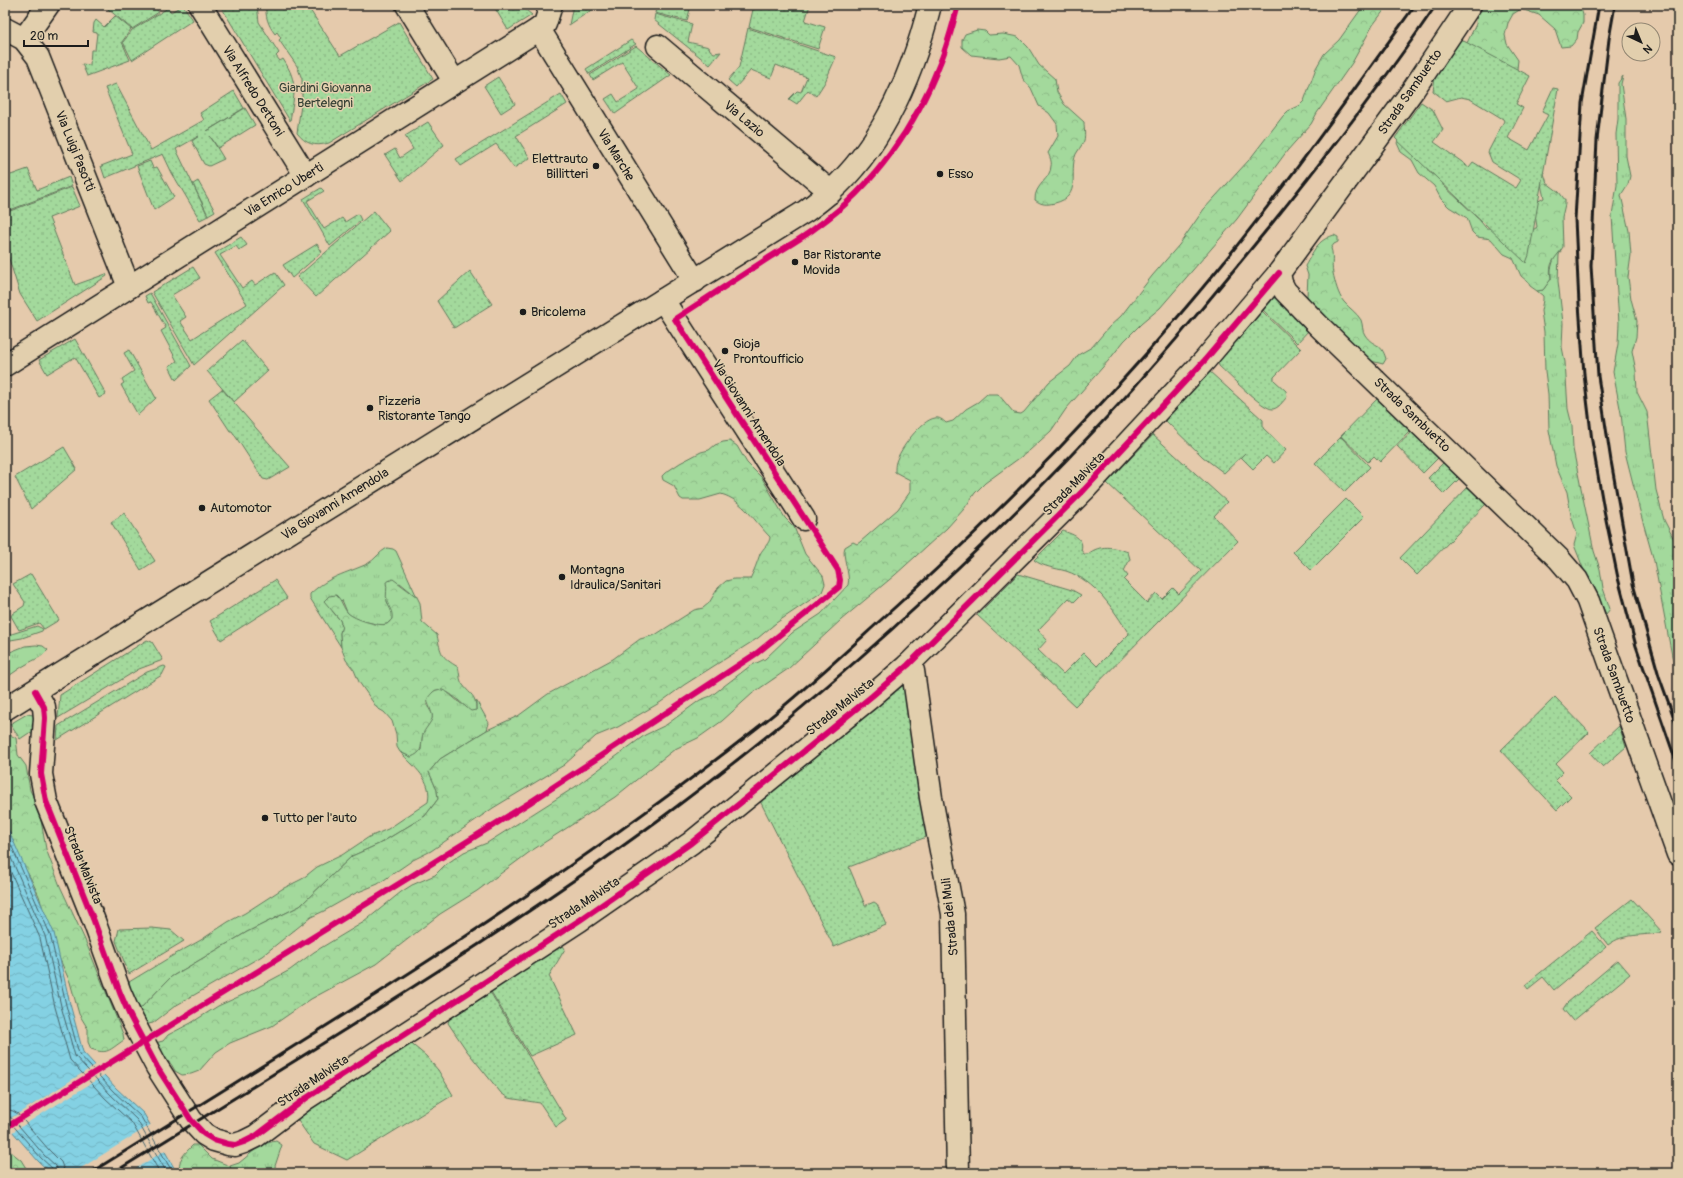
<svg xmlns="http://www.w3.org/2000/svg" width="1683" height="1178" font-family="Pangolin,sans-serif">
  <defs>
    <pattern id="grass-tufts" width="24" height="20" patternUnits="userSpaceOnUse"><rect width="24" height="20" fill="#a3d99c"/><path d="M3 7l-1-3M5 7V3M7 7l1-3M15 17l-1-3M17 17v-4M19 17l1-3" fill="none" stroke="#8cba86"/></pattern>
    <pattern id="forest-crowns" width="20" height="18" patternUnits="userSpaceOnUse"><rect width="20" height="18" fill="#a3d99c"/><path d="M2 6a3 3 0 1 1 6 0M12 15a3 3 0 1 1 6 0" fill="none" stroke="#8cba86"/></pattern>
    <pattern id="garden-dots" width="8" height="8" patternUnits="userSpaceOnUse"><rect width="8" height="8" fill="#a3d99c"/><path d="M2 2h.1M6 6h.1" fill="none" stroke="#8cba86" stroke-width="1.8" stroke-linecap="round"/></pattern>
    <pattern id="water-waves" width="16" height="10" patternUnits="userSpaceOnUse"><rect width="16" height="10" fill="#84d1e3"/><path d="M0 5q4-4 8 0t8 0" fill="none" stroke="#71b3c2"/></pattern>
  </defs>
  <rect width="100%" height="100%" fill="#e5caac"/>
  <filter id="ink" filterUnits="userSpaceOnUse"><feTurbulence type="fractalNoise" baseFrequency=".025" numOctaves="2"/><feDisplacementMap in="SourceGraphic" scale="8" xChannelSelector="R" yChannelSelector="G"/><feConvolveMatrix kernelMatrix="1 2 1 2 8 2 1 2 1" color-interpolation-filters="sRGB"/></filter>
  <g filter="url(#ink)">
    <g fill="url(#grass-tufts)" stroke="#607a5c">
      <polygon points="1623,76 1621,84 1626,119 1626,156 1630,176 1628,184 1621,195 1629,231 1631,255 1628,277 1631,299 1637,321 1636,337 1632,351 1636,371 1637,392 1647,412 1656,490 1664,520 1678,547 1678,676 1672,656 1654,561 1641,515 1625,452 1621,413 1613,372 1618,344 1619,323 1612,216 1617,185 1616,134 1618,119 1618,83"/>
      <polygon points="1561,251 1559,255 1558,281 1563,323 1562,347 1565,362 1568,409 1572,425 1573,449 1594,551 1600,569 1603,588 1610,609 1606,614 1601,603 1588,581 1578,555 1574,545 1577,534 1571,515 1567,492 1556,466 1549,430 1548,394 1545,371 1544,332 1541,311 1543,300 1543,296 1537,291 1543,290 1551,279 1551,269 1554,258"/>
      <path d="M387,548L393,549L396,551L417,597L400,583L388,588L387,601L393,613L392,619L387,624L380,625L359,620L352,617L347,612L342,600L332,611L340,620L342,626L340,633L341,647L310,598V594C329,576 345,574 367,564C375,560 379,552 387,548Z"/>
      <path d="M36,645L43,646L48,650C41,658 35,659 27,664C19,668 13,674 5,678V654L25,646Z"/>
      <path d="M441,689L446,691L460,703L476,710V700L489,723L487,730L440,759L429,772L437,790L438,799L425,816L379,844L352,856L300,906L247,932L171,977L138,1011L130,994L129,982L172,956L201,940L228,922L245,913L282,889L302,879L317,867L342,855L369,837L388,829L428,802C433,780 414,767 400,752L411,757L421,750C422,743 421,735 425,728C427,725 431,722 432,718C434,709 416,693 441,689Z"/>
      <polygon points="27,714 33,715 37,718 39,737 29,733 20,739 10,724"/>
      <polygon points="276,1141 282,1145 275,1166 276,1173 231,1173 231,1169 230,1166 239,1163 262,1144"/>
    </g>
    <g fill="url(#forest-crowns)" stroke="#607a5c">
      <path d="M1364,5H1388L1373,25L1352,63L1317,113L1311,124L1287,151L1237,219L1160,308L1141,324L1124,341L1109,360L1066,409L1051,431L1029,451L985,483L975,493L964,509L947,528L895,575L841,620L788,669L753,693L722,721L698,738L675,749L661,760L615,797L531,851L477,891L440,914L376,964L311,999L272,1026L230,1043L216,1052L199,1071L191,1074L182,1075L175,1071C171,1063 168,1059 159,1055L155,1043L163,1041L168,1035L191,1023L218,1006L247,993L290,970L314,952L364,922L401,892L412,885L435,875L445,865L464,852L487,843L575,787L645,735L666,725L700,700L711,696L750,666L765,659L792,633L821,614L848,585C851,575 841,555 845,547L853,542L857,544L860,542L898,509L910,492V480L895,472C895,468 895,465 896,462C900,449 921,420 935,418C939,417 943,420 946,423L953,421L966,409L978,402L987,394H998L1014,413L1021,414L1024,412L1049,382L1070,366L1078,355L1092,347L1109,327L1121,316L1152,276L1179,245L1204,209L1249,160L1283,116L1288,111L1299,106L1304,101L1316,68L1324,54L1339,40Z"/>
      <polygon points="1482,5 1580,5 1583,15 1583,23 1578,32 1577,39 1571,46 1561,47 1555,29 1539,15 1521,9 1513,14 1508,23 1505,35 1507,44 1518,60 1517,69 1510,76 1467,43 1476,24 1477,14"/>
      <path d="M977,30L985,31L989,35L1003,34L1018,37L1028,47L1039,65L1055,79L1057,92L1064,104L1084,122C1084,128 1086,138 1083,143C1081,147 1078,150 1076,154C1068,173 1083,196 1055,203C1046,205 1042,205 1035,200C1034,185 1051,179 1051,166C1052,162 1050,157 1048,153L1058,136L1057,124L1049,113L1039,106L1031,88L1023,79L1019,65L1011,56L999,58L971,55L962,47V40L965,34Z"/>
      <path d="M1401,133L1424,163L1429,172L1442,180L1443,185L1476,216L1486,228L1533,230L1537,227L1534,208L1535,203L1544,198L1541,184L1543,170L1547,183L1559,192L1565,200V204L1562,217L1563,247C1555,260 1548,261 1551,279L1543,290L1537,291L1530,286L1528,282L1521,276L1513,258L1504,254L1491,239L1477,237L1472,232L1467,218L1449,207L1441,199L1434,186L1419,173L1412,160L1401,152L1397,143Z"/>
      <path d="M1334,235L1338,237V242L1334,244L1331,248C1334,257 1331,264 1333,273C1335,282 1338,295 1344,302C1349,308 1357,313 1361,320C1363,325 1362,331 1365,335C1374,348 1381,341 1386,359L1383,364L1367,360L1308,305L1307,295L1308,275L1305,266C1314,251 1316,241 1334,235Z"/>
      <path d="M730,441L737,446L747,463L762,478L785,518L794,527L805,554L823,576L825,584L822,592L776,623L758,638L684,685L661,702L618,727L596,736L564,765L493,808L431,851L413,860L378,884L356,893L324,911L311,917L262,956L175,1006L153,1023L144,1025L138,1011L171,977L247,932L300,906L352,856L379,844L425,816L438,799L437,790L429,772L440,759L487,730L518,716L548,694L613,659L640,639L655,635L694,610L703,608L709,603L718,588L726,581L734,579H750C754,571 757,563 760,554C763,548 770,543 770,537C755,522 743,500 721,494L700,500H683L680,498L674,486L663,480L662,476L665,473L680,463L701,452L709,450L715,445L723,442Z"/>
      <path d="M393,579L417,597L420,603L422,622L437,635C441,654 441,657 458,667C460,673 459,680 463,685C471,696 476,694 476,710L471,711C462,705 443,682 433,692C430,695 427,698 427,702C427,709 434,712 432,719C429,726 423,730 422,738C421,748 422,753 411,757L400,752L397,747L396,734L392,721L384,712L377,708L359,682L354,670L346,660L341,647L340,633L342,626L340,620L324,601L329,596L336,595C342,600 343,608 348,613C354,619 379,627 387,624C389,623 390,621 392,619C393,610 389,609 387,601C385,595 388,588 386,582Z"/>
      <polygon points="37,626 43,629 42,631 22,638 5,641 5,636"/>
      <path d="M10,735L16,738L18,755L26,766L30,790L39,809L46,849L60,886L85,940L123,1034L124,1040C109,1050 108,1055 91,1049L88,1042V1029L79,1014L70,982L53,944L39,896L30,877L5,835V736Z"/>
      <path d="M193,1145H198L212,1159L230,1166L231,1169V1173H180C177,1160 184,1154 193,1145Z"/>
      <polygon points="11,1152 21,1160 29,1173 5,1173 5,1153"/>
    </g>
    <g fill="url(#garden-dots)" stroke="#607a5c">
      <polygon points="112,5 151,5 159,12 132,29 108,9"/>
      <polygon points="183,5 193,20 132,60 123,42 132,30 168,8 171,12"/>
      <path d="M220,5H257L259,22L279,53L276,56L280,61L283,59C299,83 294,95 290,121Z"/>
      <path d="M266,5H316L310,10L340,56L399,22L433,79L329,143C314,147 306,144 297,133L302,98V79L297,66L279,40L281,38L277,32L275,34C268,25 265,16 266,5Z"/>
      <polygon points="493,5 520,5 532,15 508,30"/>
      <polygon points="573,5 599,5 569,25"/>
      <polygon points="657,5 691,5 687,21 655,13"/>
      <polygon points="754,5 810,5 805,21 825,27 818,49 749,27"/>
      <polygon points="655,14 692,24 688,42 709,47 710,50 714,53 721,52 710,65 654,20"/>
      <polygon points="115,16 131,29 122,42 130,60 87,76 82,64 90,65 91,50 95,50 97,33 93,32 94,23 96,20 104,27"/>
      <polygon points="748,28 836,57 825,82 816,96 808,90 797,104 789,99 797,91 801,92 807,77 776,65 771,78 751,70 736,87 728,80 739,67"/>
      <polygon points="1460,39 1530,76 1516,104 1523,108 1508,138 1529,150 1548,115 1542,112 1553,88 1558,89 1529,255 1526,263 1395,138 1421,102 1433,110 1443,130 1434,142 1469,167 1473,162 1516,188 1521,180 1492,162 1488,152 1504,121 1503,119 1470,99 1461,97 1446,101 1433,91 1435,78"/>
      <polygon points="631,40 636,44 589,74 586,69"/>
      <polygon points="636,46 671,75 615,114 605,99 613,94 618,102 639,89 622,62 593,80 590,75"/>
      <polygon points="498,77 515,104 501,113 484,86"/>
      <polygon points="116,84 151,150 204,120 200,113 234,91 244,108 207,131 245,108 255,125 218,148 210,136 224,159 209,166 204,164 192,141 199,136 176,149 208,216 200,220 172,173 163,154 105,178 101,166 132,154 105,88"/>
      <polygon points="561,94 567,104 516,136 530,158 514,168 496,144 461,166 456,159"/>
      <polygon points="428,122 444,145 402,181 385,155 395,149 400,158 413,149 405,136"/>
      <polygon points="150,161 153,168 157,167 174,197 154,210 137,166"/>
      <polygon points="28,169 37,190 69,177 72,186 5,212 5,177"/>
      <polygon points="198,181 215,211 208,215 193,184"/>
      <polygon points="72,187 80,206 49,218 75,285 106,274 107,276 37,321 20,294 9,259 5,260 5,213"/>
      <polygon points="321,188 324,191 307,201 324,229 342,218 345,222 358,214 361,220 330,246 303,199"/>
      <polygon points="374,211 390,231 316,297 297,277"/>
      <polygon points="241,237 247,245 239,250 236,246 220,255 242,288 252,281 255,285 275,272 284,285 194,365 152,292 193,267 200,278 172,295 186,317 180,321 192,339 247,304 215,253"/>
      <polygon points="317,244 322,252 292,278 283,265"/>
      <polygon points="470,271 492,304 454,328 437,301"/>
      <polygon points="150,293 191,366 176,380 169,366 177,361 161,331 166,328 151,302 148,303 145,296"/>
      <polygon points="1270,297 1276,298 1309,330 1297,343 1261,308"/>
      <path d="M1260,309L1301,349L1274,377V380L1286,391L1287,397C1283,401 1279,408 1273,409C1263,410 1228,374 1219,366L1218,361Z"/>
      <polygon points="75,339 106,394 99,398 75,357 47,374 39,360"/>
      <polygon points="242,340 268,371 234,402 207,371"/>
      <polygon points="129,350 156,398 138,415 121,385 124,383 122,379 134,371 124,353"/>
      <polygon points="1209,371 1263,420 1263,428 1286,450 1274,463 1266,456 1253,469 1241,457 1245,453 1224,473 1203,457 1165,420"/>
      <polygon points="222,389 290,467 268,480 263,479 232,431 230,431 209,399"/>
      <polygon points="1378,398 1412,429 1380,462 1374,456 1368,462 1341,436"/>
      <polygon points="1413,431 1439,457 1423,473 1397,446"/>
      <path d="M1153,435L1227,502L1214,516L1238,541L1075,706L977,615L1018,574L1072,590L1081,595L1074,602L1069,598L1038,630L1047,640L1038,650L1063,674L1084,653L1097,666L1129,634C1113,609 1096,581 1066,571C1055,568 1043,567 1034,560L1063,531C1072,534 1085,538 1081,550L1084,554H1088C1100,544 1114,547 1128,552L1130,559L1124,571L1128,576L1124,580L1147,603L1156,593L1162,599L1173,588L1179,594L1201,571L1107,483Z"/>
      <polygon points="1341,437 1370,467 1345,492 1315,463"/>
      <polygon points="64,447 77,469 31,509 15,477"/>
      <polygon points="1444,462 1460,478 1444,494 1428,478"/>
      <polygon points="1469,486 1487,503 1417,575 1400,558"/>
      <polygon points="1346,499 1364,517 1311,570 1293,552"/>
      <polygon points="124,513 155,561 141,570 111,522"/>
      <polygon points="31,574 59,620 44,629 39,623 19,630 11,616 13,613 24,606 25,602 13,584"/>
      <polygon points="275,580 287,598 221,640 210,621"/>
      <polygon points="147,640 152,642 163,660 139,669 58,718 60,695"/>
      <polygon points="164,666 166,667 162,675 57,740 58,726 147,672"/>
      <polygon points="895,685 904,686 907,689 929,836 849,867 865,905 867,905 874,902 877,904 886,925 834,947 759,799"/>
      <polygon points="1555,697 1589,732 1556,764 1563,772 1555,780 1571,796 1557,810 1501,750"/>
      <polygon points="1619,726 1626,747 1603,767 1590,753"/>
      <path d="M1632,899L1662,932C1642,937 1625,932 1608,945L1595,928Z"/>
      <polygon points="152,928 171,930 184,941 129,974 116,941 119,929"/>
      <polygon points="1592,931 1606,947 1554,990 1543,977 1528,989 1525,985"/>
      <polygon points="561,942 565,949 549,976 577,1035 530,1056 490,990"/>
      <polygon points="1618,960 1630,974 1573,1021 1563,1009 1567,1003"/>
      <polygon points="489,990 566,1119 566,1120 556,1127 540,1103 508,1098 501,1093 467,1051 448,1023 451,1013"/>
      <polygon points="408,1041 426,1056 438,1070 453,1095 347,1160 314,1144 294,1115"/>
    </g>
    <polygon fill="url(#water-waves)" stroke="#5a8993" points="5,822 54,933 70,1004 83,1052 116,1088 144,1114 177,1173 51,1173 38,1161 5,1123"/>
    <g fill="#e5caac">
      <polygon points="97,1064 106,1074 11,1133 5,1126 5,1122"/>
      <polygon points="152,1124 167,1149 129,1173 73,1173"/>
    </g>
    <g fill="none" stroke-linecap="round" stroke-linejoin="round">
      <g stroke="#46646c" stroke-width="1">
        <polyline points="5,831 50,934 66,1005 79,1054 113,1091 141,1117 173,1173"/>
        <polyline points="5,844 45,936 61,1006 75,1056 110,1094 137,1120 167,1173"/>
        <polyline points="5,859 40,938 55,1007 70,1060 105,1098 132,1123 160,1173"/>
        <polyline points="5,1109 13,1111 18,1114 49,1150 61,1162 65,1173"/>
        <polyline points="5,1115 13,1119 44,1155 56,1166 59,1173"/>
        <polyline points="5,1121 10,1122 41,1158 53,1169 54,1173"/>
      </g>
      <defs>
        <g id="street">
          <polyline points="200,5 306,176"/>
          <polyline points="407,5 454,81"/>
          <polyline points="1470,5 1413,90 1279,273 1281,283 1285,291 1318,325 1559,559 1577,580 1588,601 1600,635 1678,854"/>
          <polyline points="5,29 24,39 38,57 129,287"/>
          <polyline points="539,29 695,281"/>
          <polyline points="24,39 48,5"/>
          <polyline points="658,46 831,192"/>
          <polyline points="663,300 804,519"/>
          <polyline points="5,365 539,29 545,24 551,5"/>
          <polyline points="908,665 913,671 931,798 953,914 958,1173"/>
          <polyline points="35,691 44,707 45,718 41,774 46,801 94,921 120,993 130,1016 157,1067 191,1120 204,1134 214,1140 228,1144 235,1145 244,1142 256,1136 305,1099 580,920 691,843 872,696 908,665 1084,490 1205,360 1279,273"/>
        </g>
        <path id="secondary" d="M5,709L806,211C814,205 822,199 830,192C883,145 913,72 930,5"/>
      </defs>
      <use href="#street" stroke="#1c1c1c" stroke-width="25"/>
      <use href="#secondary" stroke="#1c1c1c" stroke-width="25"/>
      <use href="#street" stroke="#e2cfad" stroke-width="22"/>
      <use href="#secondary" stroke="#e2cfad" stroke-width="22"/>
      <g stroke="#1c1c1c" stroke-width="3">
        <polyline points="1599,5 1582,103 1575,219 1579,304 1584,374 1592,441 1604,510 1618,578 1636,646 1678,767"/>
        <polyline points="1615,5 1609,39 1597,140 1591,266 1598,376 1611,461 1633,584 1659,676 1678,729"/>
        <path d="M90,1173C317,1032 543,896 753,731C798,696 840,657 882,619C991,521 1094,417 1188,305C1269,210 1342,107 1415,5"/>
        <path d="M113,1173C303,1055 497,941 676,807C835,688 984,551 1119,404C1171,347 1220,287 1269,227C1327,155 1384,82 1436,5"/>
      </g>
      <defs>
        <g id="cycleway">
          <polyline points="35,691 44,707 45,718 41,774 46,801 94,921 120,993 130,1016 157,1067 191,1120 204,1134 214,1140 228,1144 235,1145 244,1142 256,1136 305,1099 580,920 691,843 872,696 908,665 1084,490 1205,360 1279,273"/>
          <path d="M5,1128L529,803L757,653L839,587L840,580L838,570L675,319C707,298 738,278 770,257C786,247 803,238 818,226C873,187 916,126 940,63C948,44 953,24 958,5"/>
        </g>
      </defs>
      <use href="#cycleway" stroke="#e2cfad" stroke-width="8"/>
      <use href="#cycleway" stroke="#d6006c" stroke-width="6"/>
    </g>
  </g>
  <g fill="#1c1c1c" stroke="#e2cfad" stroke-width="1.5">
    <circle cx="596" cy="166" r="4"/>
    <circle cx="940" cy="174" r="4"/>
    <circle cx="795" cy="262" r="4"/>
    <circle cx="523" cy="312" r="4"/>
    <circle cx="725" cy="351" r="4"/>
    <circle cx="370" cy="408" r="4"/>
    <circle cx="202" cy="508" r="4"/>
    <circle cx="562" cy="577" r="4"/>
    <circle cx="265" cy="818" r="4"/>
  </g>
  <g text-anchor="middle" dominant-baseline="central" stroke-width="3" stroke-linejoin="round" paint-order="stroke">
    <g font-size="13" fill="#374236" stroke="#e2cfad">
      <text x="325" y="88">Giardini Giovanna<tspan x="325" dy="15">Bertelegni</tspan></text>
    </g>
    <g font-size="13" fill="#1c1c1c" stroke="#e2cfad">
      <text transform="translate(253 91) rotate(58)">Via Alfredo Dettoni</text>
      <text transform="translate(1410 92) rotate(-55)">Strada Sambuetto</text>
      <text transform="translate(744 119) rotate(40)">Via Lazio</text>
      <text transform="translate(75 151) rotate(68)">Via Luigi Pasotti</text>
      <text transform="translate(616 155) rotate(58)">Via Marche</text>
      <text transform="translate(284 190) rotate(-32)">Via Enrico Uberti</text>
      <text transform="translate(749 413) rotate(57)">Via Giovanni Amendola</text>
      <text transform="translate(1412 415) rotate(44)">Strada Sambuetto</text>
      <text transform="translate(1074 484) rotate(-46)">Strada Malvista</text>
      <text transform="translate(335 504) rotate(-32)">Via Giovanni Amendola</text>
      <text transform="translate(1614 675) rotate(70)">Strada Sambuetto</text>
      <text transform="translate(840 707) rotate(-39)">Strada Malvista</text>
      <text transform="translate(83 865) rotate(68)">Strada Malvista</text>
      <text transform="translate(584 903) rotate(-34)">Strada Malvista</text>
      <text transform="translate(950 917) rotate(-96)">Strada dei Muli</text>
      <text transform="translate(313 1081) rotate(-34)">Strada Malvista</text>
    </g>
    <g font-size="13" fill="#1c1c1c" stroke="#e2cfad" text-anchor="start">
      <text x="588" y="159" text-anchor="end">Elettrauto<tspan x="588" dy="15">Billitteri</tspan></text>
      <text x="948" y="174">Esso</text>
      <text x="803" y="255">Bar Ristorante<tspan x="803" dy="15">Movida</tspan></text>
      <text x="531" y="312">Bricolema</text>
      <text x="733" y="344">Gioja<tspan x="733" dy="15">Prontoufficio</tspan></text>
      <text x="378" y="401">Pizzeria<tspan x="378" dy="15">Ristorante Tango</tspan></text>
      <text x="210" y="508">Automotor</text>
      <text x="570" y="570">Montagna<tspan x="570" dy="15">Idraulica/Sanitari</tspan></text>
      <text x="273" y="818">Tutto per l'auto</text>
    </g>
  </g>
  <rect width="1683" height="1178" fill="none" stroke="#e2cfad" stroke-width="20"/>
  <rect x="10" y="10" width="1663" height="1158" fill="none" stroke="#1c1c1c" stroke-width="1.5" filter="url(#ink)"/>
  <g transform="translate(1641 42) rotate(136)"><circle r="19" fill="#e2cfad" stroke="#938773"/>
  <path d="M0-3L7 15L0 10L-7 15Z" fill="#1c1c1c"/>
  <text y="-6" font-size="11" font-weight="bold" text-anchor="middle" fill="#1c1c1c">N</text>
  </g>
  <path d="M24 40v6h64v-6" fill="none" stroke="#1c1c1c" stroke-width="2"/>
  <text x="30" y="40" font-size="12" fill="#1c1c1c" stroke="#e2cfad" stroke-width="3" paint-order="stroke">20 m</text>
</svg>
